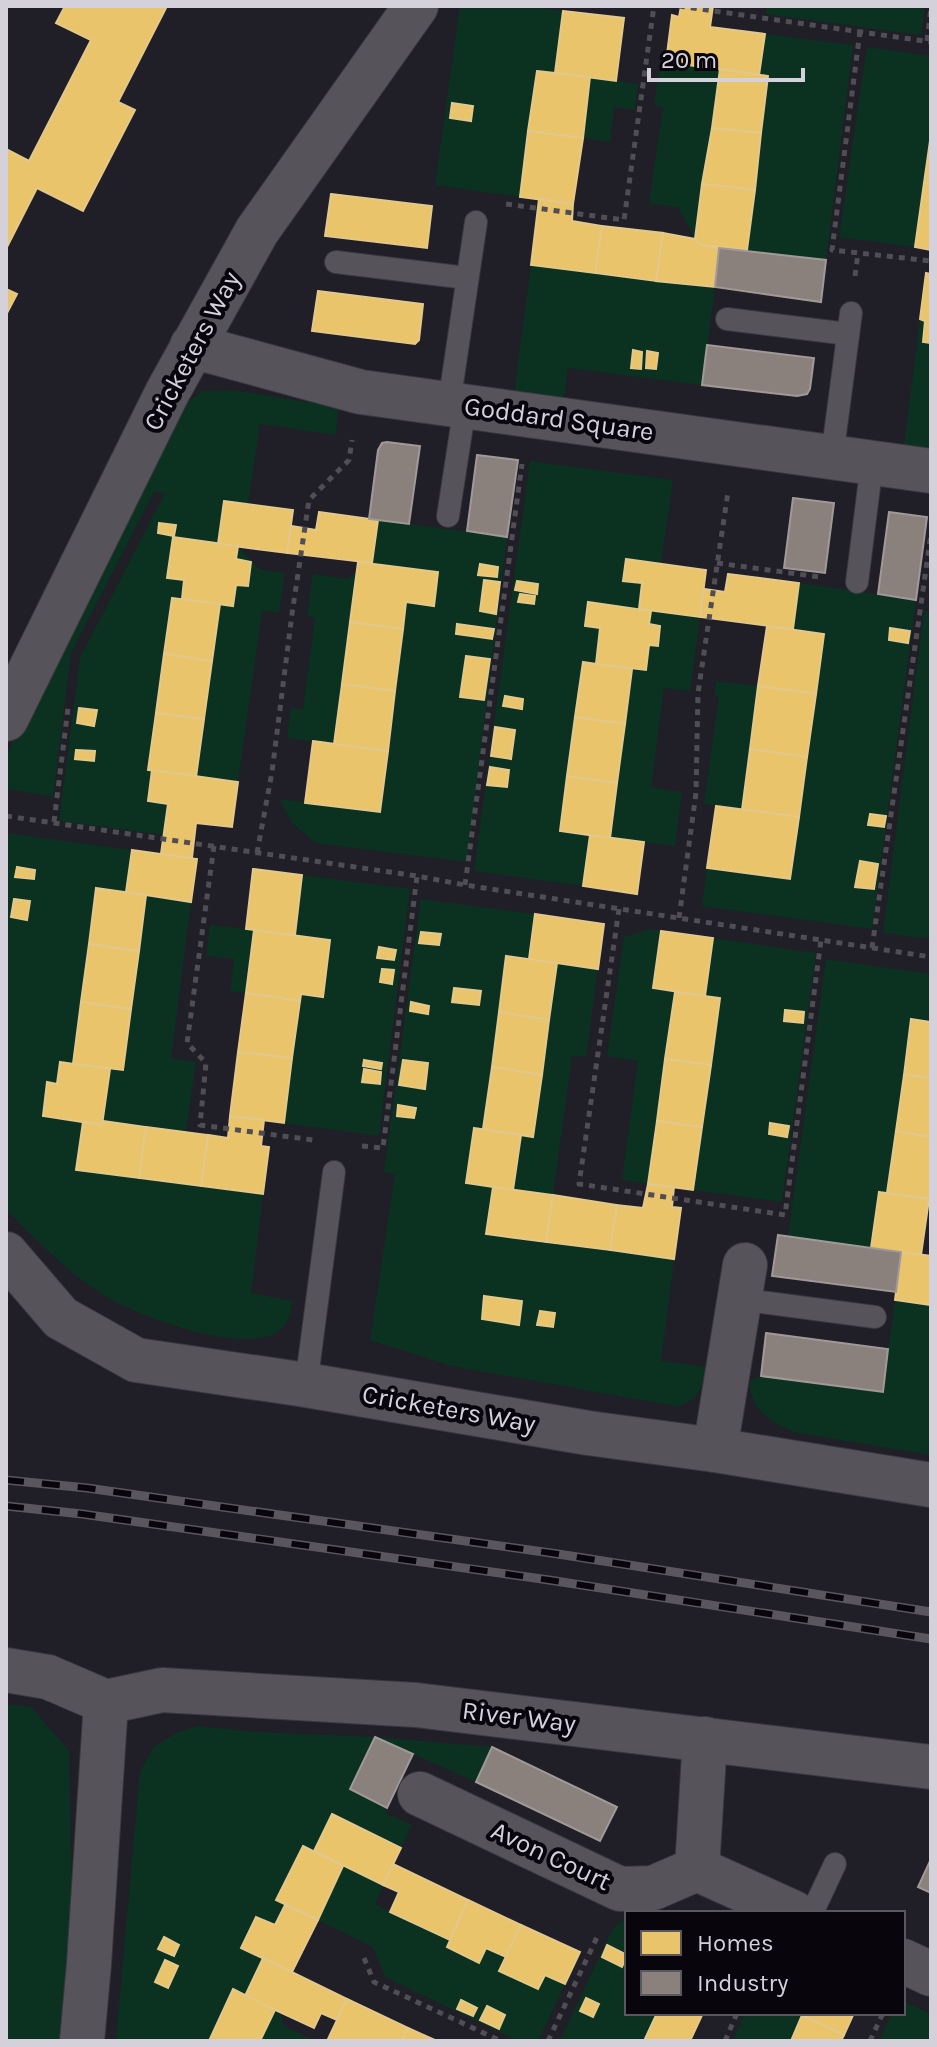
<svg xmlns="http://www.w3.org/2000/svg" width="937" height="2047" font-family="Karla,sans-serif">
  <rect width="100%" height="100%" fill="#201e26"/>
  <g fill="#0b3220">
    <polygon points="460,6 530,6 563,11 555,73 537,71 520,197 435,185"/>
    <polygon points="767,6 823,7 824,6 925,6 921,35 766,14"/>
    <polygon points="765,34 853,45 826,260 747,250 768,76 759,75"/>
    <polygon points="867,47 931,56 931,134 915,247 839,237"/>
    <polygon points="660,61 720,69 695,239 679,208 649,203 663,107 654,105"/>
    <polygon points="590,77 638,84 635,110 614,107 610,142 583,138"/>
    <polygon points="531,265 715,287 702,385 568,368 563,406 513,401"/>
    <polygon points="920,319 925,321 923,342 931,343 931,457 903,453"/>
    <polygon points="232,390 338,407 336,435 260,424 248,504 224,502 218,544 173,537 167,577 184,580 182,599 172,598 148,770 152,770 148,801 168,804 164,835 59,821 80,658 165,493 154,492 71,653 53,797 7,789 6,791 6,756 189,401 202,391"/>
    <polygon points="530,461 673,480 661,564 626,559 623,581 642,583 639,609 588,603 585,626 600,628 596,664 583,663 560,830 590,835 583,886 474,871"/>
    <polygon points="378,520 507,537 467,862 316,843 292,823 279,799 380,811 406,602 433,606 438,573 372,563"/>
    <polygon points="238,546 259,569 285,573 279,612 262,611 238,782 196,777 220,604 236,585 248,585 236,559"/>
    <polygon points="357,572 334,744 287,738 291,708 303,709 315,618 307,616 313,574 348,579"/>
    <polygon points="799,583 916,600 872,929 702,906 707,868 790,879 824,634 793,629"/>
    <polygon points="651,611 700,617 690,691 664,688 651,787 682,792 675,846 610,838 632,669 646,670 649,645 658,646 660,626 649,624"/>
    <polygon points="924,611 931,612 931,939 883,933"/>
    <polygon points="716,681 758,686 742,810 704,804 719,696 714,695"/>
    <path d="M6,833L132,850L126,892L96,889L73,1064L57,1084L47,1082L43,1116L83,1122L77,1170L263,1194L251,1293L293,1301C291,1311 289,1322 281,1329C249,1358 140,1317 107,1297C68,1273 38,1242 6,1209Z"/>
    <polygon points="302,875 410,889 379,1136 284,1123 301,994 330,940 295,935"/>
    <polygon points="146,895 191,902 171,1058 196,1062 186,1132 103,1121 110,1069 123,1070"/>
    <path d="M421,899L535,914L529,959L506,957L483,1129L473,1128L466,1182L493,1187L486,1234L674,1259L661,1361L708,1367C703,1386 697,1403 675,1406L452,1366L370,1340L395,1174L384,1172Z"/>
    <polygon points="210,925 254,930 246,993 230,991 234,959 206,956"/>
    <polygon points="649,929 661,931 653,987 675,992 648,1184 622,1180 638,1061 607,1056 624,937"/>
    <polygon points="713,938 816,953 782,1202 693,1190 720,998 705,996"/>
    <polygon points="826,959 931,974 931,1022 911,1019 887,1193 879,1192 871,1248 788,1237"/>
    <polygon points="557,963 598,969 586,1057 572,1056 553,1195 513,1190 521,1135 533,1136"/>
    <path d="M895,1300L931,1305V1455L799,1433C775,1426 748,1409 750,1381L761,1376L882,1392Z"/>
    <polygon points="6,1704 31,1707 69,1751 73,1968 60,2041 6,2041"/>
    <polygon points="198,1726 257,1732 375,1737 492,1747 476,1782 375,1737 350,1789 387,1808 385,1813 412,1825 401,1848 332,1815 314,1851 303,1846 276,1900 285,1905 275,1925 256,1917 241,1948 263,1958 245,1996 233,1990 209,2041 116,2041 140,1771 154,1747 174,1734"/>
    <polygon points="343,1866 383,1885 375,1904 450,1940 447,1947 479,1962 486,1948 506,1957 538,1989 545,1975 565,1984 538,2041 518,2041 385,1977 373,1947 318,1920"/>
    <polygon points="627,1918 627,2013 657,2013 644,2041 560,2041 611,1932 616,1925"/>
    <polygon points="903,2001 931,2014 931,2041 879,2041 892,2013 903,2013"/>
    <polygon points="275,2010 280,2012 284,2026 316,2041 260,2041"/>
    <polygon points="745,2013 797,2013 802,2015 791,2041 733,2041"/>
  </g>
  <g fill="#e9c46a" stroke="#e3c88c" stroke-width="2">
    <polygon points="65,6 167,6 118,102 135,110 83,211 37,188 6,249 6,149 29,161 91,40 56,23"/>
    <polygon points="681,6 713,6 710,27 765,34 759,75 666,62 672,15 679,17"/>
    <polygon points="563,11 624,18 616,81 555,73"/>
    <polygon points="720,69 768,76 761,133 712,128"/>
    <polygon points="537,71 590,77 583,138 528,131"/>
    <polygon points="452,103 473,106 471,121 450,118"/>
    <polygon points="712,128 761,133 755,190 702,184"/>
    <polygon points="528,131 583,138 573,204 520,197"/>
    <polygon points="931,134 931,184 924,183"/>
    <polygon points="924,183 931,184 931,250 915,247"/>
    <polygon points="702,184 755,190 747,250 701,245 695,239"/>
    <polygon points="331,194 432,206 427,248 325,236"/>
    <polygon points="539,199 573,204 572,221 602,226 595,273 531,265"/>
    <polygon points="602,226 663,233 656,281 595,273"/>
    <polygon points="663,233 695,239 701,245 719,248 715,287 656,281"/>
    <polygon points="926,273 931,274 931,343 923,342 925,321 920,319"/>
    <polygon points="6,289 17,294 6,315"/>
    <polygon points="318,291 423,304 419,340 415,344 312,331"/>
    <polygon points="633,350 642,352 641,369 631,368"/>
    <polygon points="647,351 658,353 656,369 646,368"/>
    <polygon points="224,501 293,510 287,553 218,544"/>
    <polygon points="319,512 378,520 372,563 287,553 291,526 316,530"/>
    <polygon points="159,523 176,525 174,536 158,533"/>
    <polygon points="173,537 238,546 236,559 251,562 248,586 236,585 233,606 182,599 184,580 167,578"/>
    <polygon points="626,559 706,570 700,617 639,609 642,583 623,581"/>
    <polygon points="358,562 438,572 434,606 406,602 403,629 350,622"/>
    <polygon points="480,564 498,567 497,577 478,575"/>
    <polygon points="728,574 799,583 793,629 700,617 704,589 725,592"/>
    <polygon points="484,580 500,582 496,614 480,611"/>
    <polygon points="517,581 538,584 537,594 515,590"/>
    <polygon points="520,594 535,596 534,604 518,602"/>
    <polygon points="172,598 220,604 212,661 164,654"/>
    <polygon points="588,602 651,611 649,624 660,626 658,646 649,645 646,670 596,664 600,628 585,626"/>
    <polygon points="350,622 403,629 395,691 342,684"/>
    <polygon points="457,624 494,629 492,639 456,634"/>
    <polygon points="767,626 824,634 816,694 758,686"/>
    <polygon points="890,628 910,631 908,643 889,640"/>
    <polygon points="164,654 212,661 204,719 156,713"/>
    <polygon points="466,656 490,659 484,700 460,697"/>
    <polygon points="583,662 632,669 625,724 575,717"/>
    <polygon points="342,684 395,691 388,751 334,744"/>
    <polygon points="758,686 816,694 807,757 750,749"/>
    <polygon points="505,696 523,699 522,709 503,706"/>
    <polygon points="79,708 97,710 94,726 77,723"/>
    <polygon points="156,713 204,719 196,777 148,770"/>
    <polygon points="575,717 625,724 617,783 567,776"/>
    <polygon points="495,727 515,730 511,759 491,756"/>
    <polygon points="313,741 388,751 380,812 305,803"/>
    <polygon points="750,749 807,757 799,817 742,810"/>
    <polygon points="76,750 95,751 94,761 75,759"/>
    <polygon points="490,767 509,770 507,787 487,785"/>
    <polygon points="152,770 238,782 232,827 196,823 192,858 161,854 168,804 148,801"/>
    <polygon points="567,776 617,783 610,838 560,831"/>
    <polygon points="716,806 799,817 790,879 707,868"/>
    <polygon points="870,814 886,816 884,827 868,825"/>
    <polygon points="590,835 644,842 637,894 583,886"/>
    <polygon points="132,850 197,859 191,902 126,892"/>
    <polygon points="860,861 878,864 874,889 855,887"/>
    <polygon points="17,867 35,870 34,879 15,877"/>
    <polygon points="253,869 302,875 295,935 246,929"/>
    <polygon points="96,888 146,895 139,951 89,944"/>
    <polygon points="14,899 30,901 27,920 11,917"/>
    <polygon points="535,914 604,924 598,969 529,959"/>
    <polygon points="254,930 330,940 323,997 301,994 300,1001 246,993"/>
    <polygon points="661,931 713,938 705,996 653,988"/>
    <polygon points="421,932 441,934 439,945 419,943"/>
    <polygon points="89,944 139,951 131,1009 81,1002"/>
    <polygon points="379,947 396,950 394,960 377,958"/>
    <polygon points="506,956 557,963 549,1020 499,1012"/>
    <polygon points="382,969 394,970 392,984 380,982"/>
    <polygon points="454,988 481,991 479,1005 452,1002"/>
    <polygon points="675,992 720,998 711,1065 665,1059"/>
    <polygon points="246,993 300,1001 292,1058 238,1052"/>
    <polygon points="81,1002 131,1009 123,1070 73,1064"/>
    <polygon points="411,1002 429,1006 428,1014 410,1011"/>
    <polygon points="785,1010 804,1012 803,1023 784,1021"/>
    <polygon points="499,1012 549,1020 542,1075 492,1067"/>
    <polygon points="911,1019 931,1022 931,1078 904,1075"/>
    <polygon points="238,1052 292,1058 284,1123 230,1116"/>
    <polygon points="665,1059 711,1065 702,1127 657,1121"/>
    <polygon points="364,1060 382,1063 381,1069 363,1066"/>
    <polygon points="403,1060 428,1063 425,1089 399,1085"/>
    <polygon points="60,1062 110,1069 102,1125 43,1116 47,1082 57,1084"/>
    <polygon points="492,1067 542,1075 533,1137 483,1129"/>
    <polygon points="364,1069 381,1072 380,1084 362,1082"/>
    <polygon points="904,1075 931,1078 931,1137 896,1131"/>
    <polygon points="398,1105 416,1108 414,1118 397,1116"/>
    <polygon points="230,1116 264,1120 261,1146 269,1147 263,1194 201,1186 208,1135 228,1138"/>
    <polygon points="103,1121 146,1127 139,1178 76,1170 83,1122 102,1125"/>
    <polygon points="657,1121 702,1127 693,1190 648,1184"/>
    <polygon points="770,1123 789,1126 787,1137 769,1134"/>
    <polygon points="146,1127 208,1135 201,1186 139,1178"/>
    <polygon points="474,1128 521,1135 513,1190 466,1183"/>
    <polygon points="896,1131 931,1137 931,1199 887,1193"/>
    <polygon points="648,1184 674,1187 672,1207 681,1208 674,1259 610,1250 617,1205 643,1208"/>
    <polygon points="493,1187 553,1195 546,1242 486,1234"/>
    <polygon points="879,1192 929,1199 921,1255 871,1248"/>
    <polygon points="553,1195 617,1205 610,1250 546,1242"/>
    <polygon points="901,1252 931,1256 931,1305 895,1300"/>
    <polygon points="484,1296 522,1301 519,1325 482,1319"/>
    <polygon points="540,1311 555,1313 553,1327 537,1325"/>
    <polygon points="332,1814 401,1848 383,1885 314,1851"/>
    <polygon points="303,1846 343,1866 318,1920 276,1900"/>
    <polygon points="393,1864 468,1900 450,1940 390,1912 399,1892 383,1885"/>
    <polygon points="468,1900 521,1925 506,1957 486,1948 479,1963 447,1947"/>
    <polygon points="285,1905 318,1920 292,1972 241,1948 256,1917 275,1925"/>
    <polygon points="521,1925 580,1952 565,1984 545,1975 538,1989 499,1971"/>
    <polygon points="164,1937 179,1945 174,1956 158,1949"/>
    <polygon points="607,1945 627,1955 622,1967 602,1957"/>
    <polygon points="263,1958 347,1999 337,2020 321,2013 314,2028 245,1996"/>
    <polygon points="165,1960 178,1966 168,1988 155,1982"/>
    <polygon points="233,1989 275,2010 260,2041 209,2041"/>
    <polygon points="586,1998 599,2004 593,2017 580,2011"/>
    <polygon points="347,1999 408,2028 401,2041 332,2041 328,2039"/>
    <polygon points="461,2000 477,2008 473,2016 457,2009"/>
    <polygon points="487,2006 505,2015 499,2029 480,2020"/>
    <polygon points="657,2013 703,2013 690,2041 644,2041"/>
    <polygon points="797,2013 854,2013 844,2035"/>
    <polygon points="802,2015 844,2035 841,2041 791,2041"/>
    <polygon points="408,2028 437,2041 401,2041"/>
  </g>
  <g fill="#8a817c" stroke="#a09998" stroke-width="2">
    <polygon points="719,248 826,260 821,302 715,287"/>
    <polygon points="707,345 814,358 810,389 807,394 797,396 702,385"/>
    <polygon points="387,442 420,446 409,524 369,519 378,450 382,443"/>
    <polygon points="477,455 518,460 507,537 467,531"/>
    <polygon points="793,498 834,503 825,573 784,568"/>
    <polygon points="889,512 927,517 916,600 878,594"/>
    <polygon points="778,1235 901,1252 896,1292 772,1276"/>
    <polygon points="766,1333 888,1349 883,1392 761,1376"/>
    <polygon points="375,1737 413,1754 387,1808 350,1789"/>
    <polygon points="492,1747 617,1807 600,1841 476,1782"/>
    <polygon points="931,1859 931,1893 918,1887"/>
  </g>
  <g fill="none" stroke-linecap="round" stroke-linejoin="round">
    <defs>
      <g id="service">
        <polyline points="336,262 467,278"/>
        <polyline points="727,319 848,334"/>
        <polyline points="449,404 476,222"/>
        <polyline points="832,457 851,313"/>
        <polyline points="448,516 465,406"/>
        <polyline points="857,582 872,463"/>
        <polyline points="739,1299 875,1317"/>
        <polyline points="306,1385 334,1172"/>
        <polyline points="812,1913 835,1864"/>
      </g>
      <g id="minor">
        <polyline points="192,346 361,392 931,471"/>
        <polyline points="6,719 167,393 257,231 416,6"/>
        <polyline points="6,1254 61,1318 136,1360 306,1385 588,1433 715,1450 931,1485"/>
        <polyline points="715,1450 745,1265"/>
        <polyline points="6,1670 48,1677 106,1702 162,1690 416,1705 931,1767"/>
        <polyline points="420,1794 620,1889 653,1888 697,1869 705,1739"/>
        <polyline points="697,1869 794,1913"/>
        <polyline points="903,1961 931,1974"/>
        <polyline points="82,2041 89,1964 106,1702"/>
      </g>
    </defs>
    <use href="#service" stroke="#3a383f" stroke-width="24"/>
    <use href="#minor" stroke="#3a383f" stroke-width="46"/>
    <g stroke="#504e54" stroke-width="5" stroke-dasharray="6 6" stroke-linecap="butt">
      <polyline points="679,6 931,42"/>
      <polyline points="860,31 832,250 931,261"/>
      <polyline points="927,41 931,8"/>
      <polyline points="506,204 624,220 654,6"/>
      <polyline points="855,276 858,253"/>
      <polyline points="717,563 820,577"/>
      <polyline points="6,816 417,876 465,885 931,957"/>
      <polyline points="54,822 68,708"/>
      <polyline points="214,846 187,1043 206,1063 200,1125 313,1140"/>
      <polyline points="257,853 272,772 292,614 309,500 349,460 352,440"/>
      <polyline points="465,885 522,464"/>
      <polyline points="619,909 579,1184 785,1215 821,940"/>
      <polyline points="679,918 696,793 698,693 728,492"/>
      <polyline points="872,948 931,534"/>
      <polyline points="362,1146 383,1148 417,876"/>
      <polyline points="364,1958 374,1982 501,2041"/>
      <polyline points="548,2041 599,1933"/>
      <polyline points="725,2041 737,2013"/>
      <polyline points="870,2041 883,2013"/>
    </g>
    <use href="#service" stroke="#56545a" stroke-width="22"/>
    <use href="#minor" stroke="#56545a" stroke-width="44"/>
    <defs>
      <g id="rail">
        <polyline points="6,1480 87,1488 558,1554 931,1612"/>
        <polyline points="6,1506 82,1514 549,1580 931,1639"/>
      </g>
    </defs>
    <use href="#rail" stroke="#59575d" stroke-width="9"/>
    <use href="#rail" stroke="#08060c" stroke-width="6" stroke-dasharray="18" stroke-linecap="butt"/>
  </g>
  <g text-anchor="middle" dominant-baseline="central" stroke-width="8" stroke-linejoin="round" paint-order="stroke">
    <g font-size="26" fill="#d4d1db" stroke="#08060c">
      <text transform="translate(192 351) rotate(-62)">Cricketers Way</text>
      <text transform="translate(559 419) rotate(8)">Goddard Square</text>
      <text transform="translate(449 1409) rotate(10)">Cricketers Way</text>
      <text transform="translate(519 1717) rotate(7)">River Way</text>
      <text transform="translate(551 1856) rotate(25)">Avon Court</text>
    </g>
  </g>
  <rect width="937" height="2047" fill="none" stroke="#d4d1db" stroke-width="16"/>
  <rect x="625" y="1911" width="280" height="104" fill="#08060c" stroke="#5a575f" stroke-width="2"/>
  <rect x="641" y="1931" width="40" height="24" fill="#e9c46a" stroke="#5a575f" stroke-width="2"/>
  <text x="697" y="1951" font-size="24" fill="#d4d1db">Homes</text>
  <rect x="641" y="1971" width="40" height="24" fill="#8a817c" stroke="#5a575f" stroke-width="2"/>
  <text x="697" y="1991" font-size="24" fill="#d4d1db">Industry</text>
  <path d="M649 68v12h154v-12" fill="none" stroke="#d4d1db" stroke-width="4"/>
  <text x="661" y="68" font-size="24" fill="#d4d1db" stroke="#08060c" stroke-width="6" paint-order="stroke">20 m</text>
</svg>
